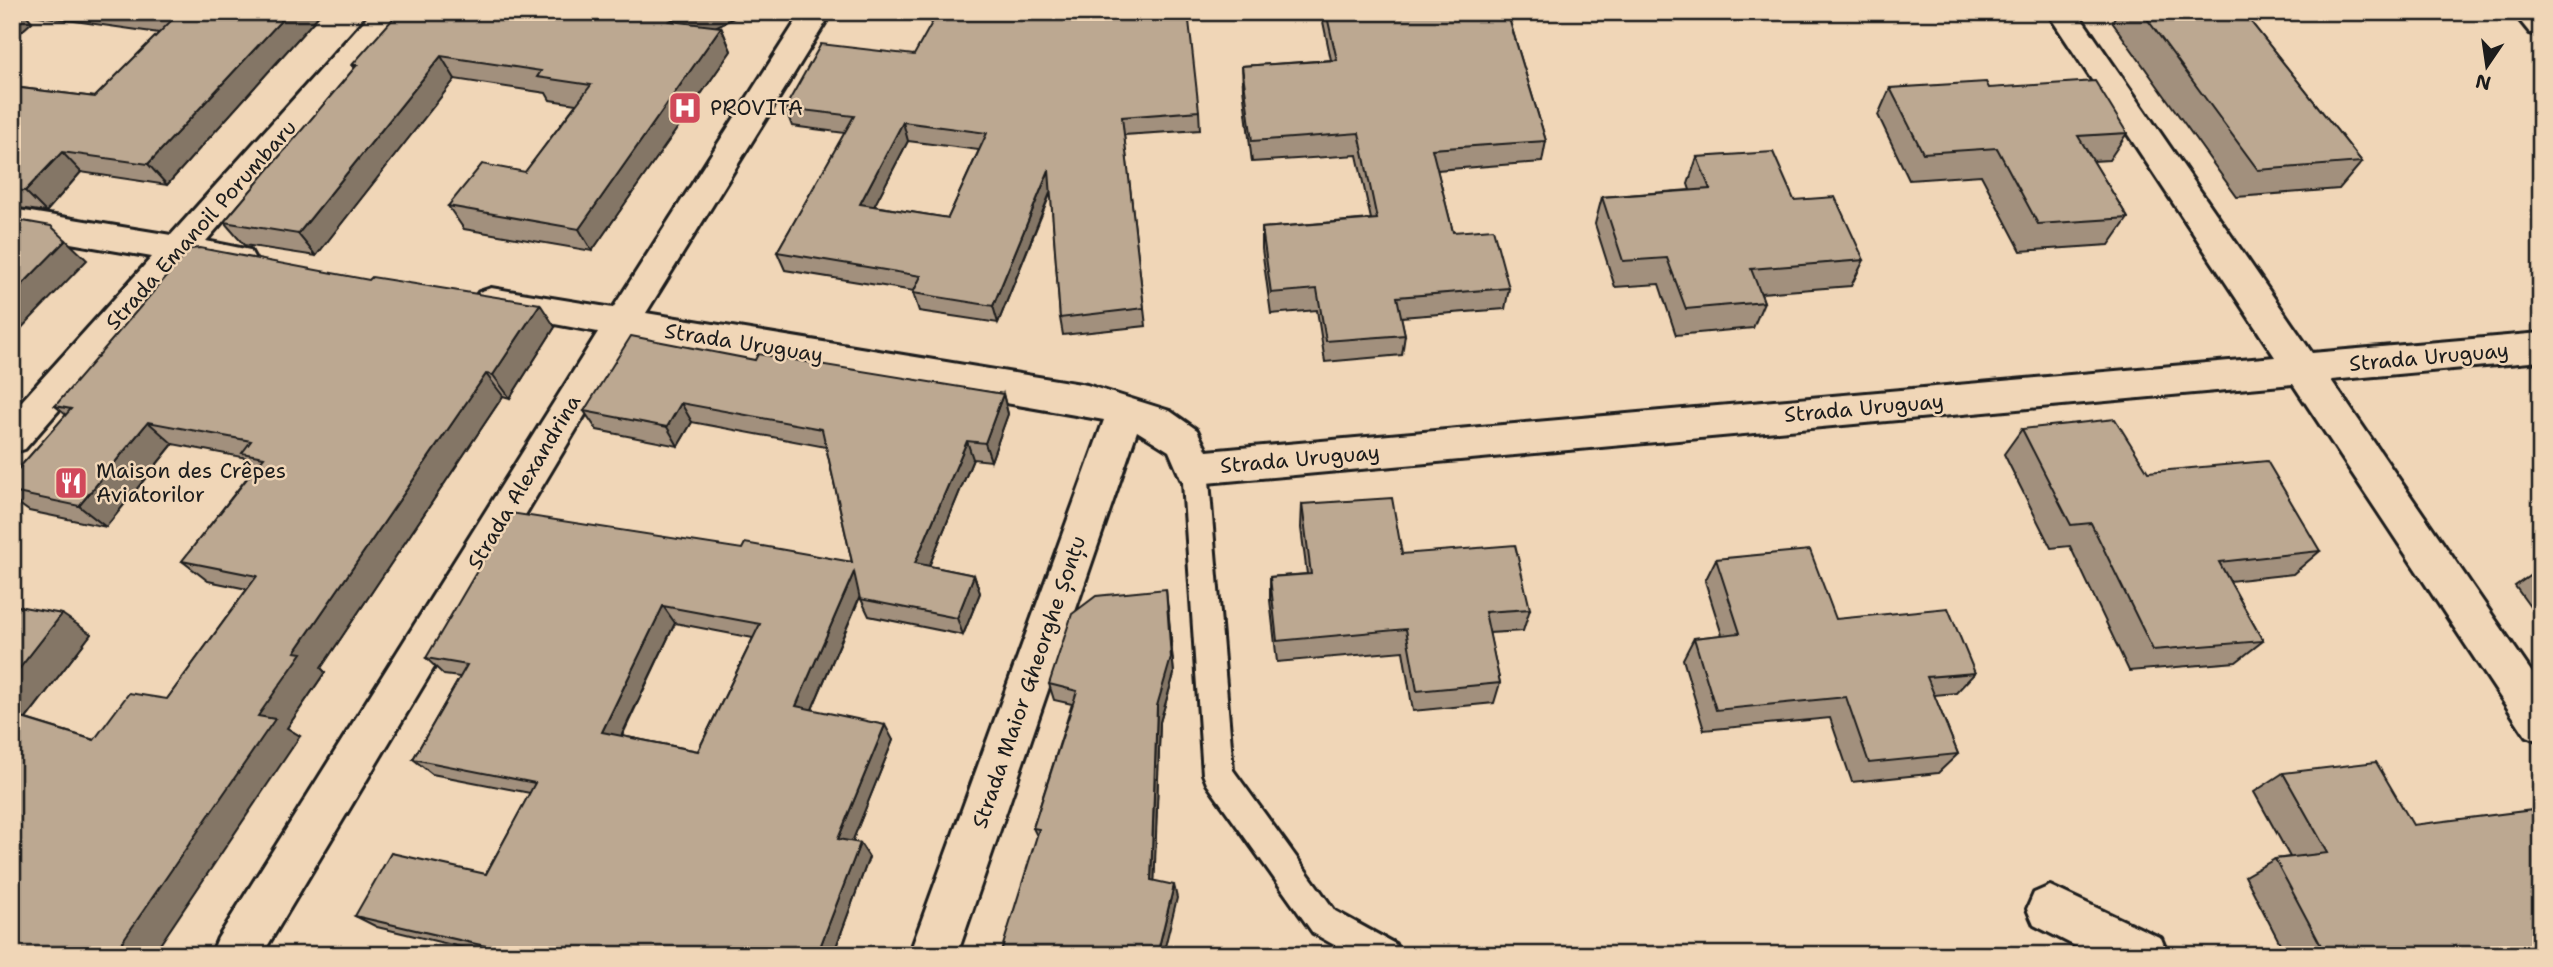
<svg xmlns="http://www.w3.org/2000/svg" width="2553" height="967" font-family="'Shantell Sans',sans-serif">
  <rect width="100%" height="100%" fill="#f0d6b7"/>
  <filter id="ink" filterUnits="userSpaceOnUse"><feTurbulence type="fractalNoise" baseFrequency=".0143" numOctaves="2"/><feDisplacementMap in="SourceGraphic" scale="14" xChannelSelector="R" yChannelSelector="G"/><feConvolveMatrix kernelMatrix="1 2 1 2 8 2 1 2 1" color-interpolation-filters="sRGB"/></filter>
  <g filter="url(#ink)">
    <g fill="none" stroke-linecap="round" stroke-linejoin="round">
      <defs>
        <polygon id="service" points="1195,457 1204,460 1208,468 1233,770 1335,911 1395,944 1400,955 1352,955 1313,933 1207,784 1203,774 1182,468 1186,460"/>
        <g id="minor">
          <polygon points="372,12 404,12 206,241 250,250 255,259 250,268 238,272 187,263 25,449 12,453 12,412 152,257 12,233 12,209 171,235"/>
          <polygon points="802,12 832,12 646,313 1087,385 1170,411 1197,430 1207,451 2275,357 2047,12 2077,12 2312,353 2541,333 2541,361 2331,380 2541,686 2541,742 2526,736 2293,384 1195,484 1181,479 1169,451 1137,431 957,955 909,955 1104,420 631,338 262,955 211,955 218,938 598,332 479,310 473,301 479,292 491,288 613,308"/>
          <polygon points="2050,886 2161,938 2168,955 2093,955 2034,925 2027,909 2034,893"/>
        </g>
        <polygon id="primary" points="2513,12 2541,12 2541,36 2530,33"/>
      </defs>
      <use href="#service" stroke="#1c1c1c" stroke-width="6"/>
      <use href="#minor" stroke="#1c1c1c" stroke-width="6"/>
      <use href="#primary" stroke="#1c1c1c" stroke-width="6"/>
      <use href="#service" fill="#f0d6b7" fill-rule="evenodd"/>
      <use href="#minor" fill="#f0d6b7" fill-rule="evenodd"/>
      <use href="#primary" fill="#f0d6b7" fill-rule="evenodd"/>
    </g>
    <g fill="#a2907d" stroke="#1c1c1c" stroke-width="2" fill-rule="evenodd">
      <polygon points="12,12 322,12 167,185 81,172 46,212 12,207 12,87 95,97 159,33 25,14 32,22 12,40"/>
      <polygon points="1321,12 1507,12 1546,141 1542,162 1437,170 1453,232 1509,288 1505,309 1401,317 1405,335 1402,355 1325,362 1317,310 1271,314 1262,249 1262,228 1371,219 1357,155 1252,162 1243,88 1242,66 1331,60"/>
      <polygon points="2118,12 2243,12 2362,162 2339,189 2237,197 2112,22"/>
      <polygon points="716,27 721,27 731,51 592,251 464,229 448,206 525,172 576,104 550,100 546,93 455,79 316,256 244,245 224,222 355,68 352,65"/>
      <polygon points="1890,88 1989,88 2127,133 2109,160 2093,161 2128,218 2109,245 2021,251 1981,175 1909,180 1878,115"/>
      <path d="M785,108L1199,111L1200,130L1124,135L1146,326L1063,335L1060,318L1051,192L998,323L919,311L913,293L914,291L785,270L777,252L845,133L792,126ZM908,141L979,150L948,218L874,206Z"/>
      <polygon points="1697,157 1794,200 1864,260 1851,286 1761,293 1764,302 1753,328 1676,335 1659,284 1615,287 1595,224 1602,197 1690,190 1688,184"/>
      <polygon points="555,327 510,398 503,396 321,668 325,672 287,728 300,736 12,955 12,605 91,634 26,719 94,740 167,699 247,589 208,581 182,561 256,466 247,458 173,444 106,527 29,511 12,499 12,476 66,415 55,406"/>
      <path d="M755,360L1003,394L1008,414L991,461L973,459L929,566L974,575L980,593L963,635L869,616L860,597L812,709L893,740L852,842L860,843L869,857L833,955H494L377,927L355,916L486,874L530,793L432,774L413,759L460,677L444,675L426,658L742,549L852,562L826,447L692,422L678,446L597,430L584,411ZM675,623L753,638L698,751L622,736Z"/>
      <polygon points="2022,429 2320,551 2293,574 2229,581 2263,641 2236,662 2129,671 2070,546 2051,548 2004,454"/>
      <polygon points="1302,504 1402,554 1530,609 1523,631 1489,633 1500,683 1494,703 1413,711 1403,651 1277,662 1270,600 1270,577 1307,574 1301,528"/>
      <polygon points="1716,559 1836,619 1975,673 1956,693 1934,695 1958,754 1938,773 1852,782 1830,718 1704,730 1683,659 1694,638 1722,635 1705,581"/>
      <polygon points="2541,568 2541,622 2515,586"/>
      <polygon points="1168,607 1174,674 1160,722 1154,881 1177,898 1037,836 1033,828 1072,704 1054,700 1049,684"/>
      <polygon points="2283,773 2413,825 2541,955 2286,955 2245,876 2275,859 2290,857 2254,792"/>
    </g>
    <g fill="#847666" stroke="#1c1c1c" stroke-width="2">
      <polygon points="12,12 24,12 32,22 12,40"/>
      <polygon points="289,12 322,12 167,185 148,164"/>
      <polygon points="688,12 746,12 680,44 670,21"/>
      <polygon points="721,27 731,51 592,251 579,229"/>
      <polygon points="441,56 455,79 316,256 298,234"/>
      <polygon points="903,122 908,141 866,222 860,204"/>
      <polygon points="62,152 81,172 46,212 25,191"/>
      <polygon points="1049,170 1052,188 998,323 993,306"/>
      <polygon points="66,240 87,260 12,338 12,295"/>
      <polygon points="540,304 555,327 510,398 493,375"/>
      <polygon points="486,374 503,396 321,668 325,672 287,728 300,736 153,955 113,955 258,716 295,652"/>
      <polygon points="1003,394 1008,414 991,461 985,443"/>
      <polygon points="681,403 692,422 678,446 667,427"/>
      <polygon points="148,422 173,444 106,527 79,506"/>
      <polygon points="967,441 973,459 923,581 915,563"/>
      <polygon points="854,572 863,589 807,721 796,706"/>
      <polygon points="974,575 980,593 963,635 957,618"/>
      <polygon points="1166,589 1174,674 1160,722 1154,893 1151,880 1157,706"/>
      <polygon points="663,606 675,623 616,747 602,732"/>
      <polygon points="62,614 91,634 21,725 12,721 12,678"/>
      <polygon points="885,725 893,740 848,852 838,839"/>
      <polygon points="860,843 869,857 833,955 817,955"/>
      <polygon points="1174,885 1177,898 1163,955 1157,955"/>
    </g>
    <g fill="#bca891" stroke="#1c1c1c" stroke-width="2" fill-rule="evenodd">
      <polygon points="144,12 289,12 148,164 62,152 25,191 12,190 12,87 95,97 175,17"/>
      <polygon points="399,12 688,12 670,21 721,27 579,229 448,206 482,164 525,172 591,85 537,77 541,71 441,56 298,234 224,222 357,65 352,65"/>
      <path d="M938,12H1188L1199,111L1122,117L1144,308L1060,318L1049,170L993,306L913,293L921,276L777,252L854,116L785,108L821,44L914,55ZM903,122L987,133L948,218L860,204Z"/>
      <polygon points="1326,12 1507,12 1546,141 1432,149 1453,232 1493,229 1509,288 1397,297 1405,335 1326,341 1317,289 1271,293 1262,228 1377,219 1359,133 1252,141 1242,66 1337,60"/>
      <polygon points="2142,12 2243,12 2362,162 2258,170"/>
      <polygon points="2095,81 2127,133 2078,136 2128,218 2038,224 1997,148 1923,153 1890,88 1986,82 1989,88"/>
      <polygon points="1773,152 1794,200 1835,197 1864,260 1751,269 1764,302 1686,309 1667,258 1623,261 1602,197 1710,189 1697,157"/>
      <polygon points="12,219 51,226 66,240 12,295"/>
      <polygon points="200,248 369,280 372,277 540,304 493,375 486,374 295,652 302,653 258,716 275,719 113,955 12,955 12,715 94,740 129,693 167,699 257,576 182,561 264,457 242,453 251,441 148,422 79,506 12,492 12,476 71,409 55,406 190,249"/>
      <path d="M631,336L755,360L758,354L1003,394L985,443L967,441L915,563L974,575L957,618L860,599L854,572L796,706L885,725L838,839L860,843L817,955H524L355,916L391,853L486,874L535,783L413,759L467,665L426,658L511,513L742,549L745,543L852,562L822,429L681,403L667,427L584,411ZM663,606L760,624L698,751L602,732Z"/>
      <polygon points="2115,419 2148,472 2267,461 2320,551 2219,562 2263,641 2153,650 2091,523 2071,525 2022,429"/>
      <polygon points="1392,498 1402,554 1515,545 1530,609 1485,612 1500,683 1417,691 1406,629 1277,641 1270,577 1311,574 1302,504"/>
      <polygon points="1810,550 1836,619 1948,608 1975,673 1927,677 1958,754 1869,763 1846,697 1716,710 1694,638 1740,633 1716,559"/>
      <polygon points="1166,589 1171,658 1157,706 1151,880 1174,885 1157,955 1000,955 1039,829 1033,828 1077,691 1049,684 1072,614 1096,596"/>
      <polygon points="12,605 62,614 12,678"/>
      <polygon points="2376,762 2413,825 2541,809 2541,955 2479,955 2476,949 2431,955 2326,955 2275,859 2328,853 2283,773"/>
    </g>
  </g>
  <defs>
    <symbol id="hospital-square" viewBox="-11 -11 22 22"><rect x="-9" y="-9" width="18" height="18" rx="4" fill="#d1495b" stroke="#f0d6b7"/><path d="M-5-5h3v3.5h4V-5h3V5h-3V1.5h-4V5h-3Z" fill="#fff"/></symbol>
    <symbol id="restaurant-square" viewBox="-11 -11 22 22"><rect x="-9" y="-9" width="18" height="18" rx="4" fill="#d1495b" stroke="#f0d6b7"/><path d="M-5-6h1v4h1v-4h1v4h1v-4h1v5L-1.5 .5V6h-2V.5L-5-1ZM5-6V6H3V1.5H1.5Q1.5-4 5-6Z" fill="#fff"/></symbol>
  </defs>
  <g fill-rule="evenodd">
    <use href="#hospital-square" x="666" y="89" width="38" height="38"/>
    <use href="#restaurant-square" x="52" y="464" width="38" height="38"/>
  </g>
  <g text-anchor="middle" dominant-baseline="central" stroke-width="5" stroke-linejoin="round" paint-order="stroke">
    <g font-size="21" fill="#1c1c1c" stroke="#f0d6b7" text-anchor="start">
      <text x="710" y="108">PROVITA</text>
      <text x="96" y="471">Maison des Crêpes<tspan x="96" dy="24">Aviatorilor</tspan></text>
    </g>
    <g font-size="21" fill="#1c1c1c" stroke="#f0d6b7">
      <text transform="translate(201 225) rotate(-48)">Strada Emanoil Porumbaru</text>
      <text transform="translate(744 343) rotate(9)">Strada Uruguay</text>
      <text transform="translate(2429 357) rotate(-5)">Strada Uruguay</text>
      <text transform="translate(1864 408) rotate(-5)">Strada Uruguay</text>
      <text transform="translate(1300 459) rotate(-5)">Strada Uruguay</text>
      <text transform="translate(524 482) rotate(-59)">Strada Alexandrina</text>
      <text transform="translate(1029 682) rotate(-71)">Strada Maior Gheorghe Șonțu</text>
    </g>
  </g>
  <rect width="2553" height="967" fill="none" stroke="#f0d6b7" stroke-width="42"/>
  <rect x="21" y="21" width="2511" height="925" fill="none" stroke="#1c1c1c" stroke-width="2.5" filter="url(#ink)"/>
  <g transform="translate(2487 66) rotate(193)" stroke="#f0d6b7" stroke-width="5" paint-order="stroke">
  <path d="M0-5L12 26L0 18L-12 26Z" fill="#1c1c1c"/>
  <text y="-10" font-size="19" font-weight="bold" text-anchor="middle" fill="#1c1c1c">N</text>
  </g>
</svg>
